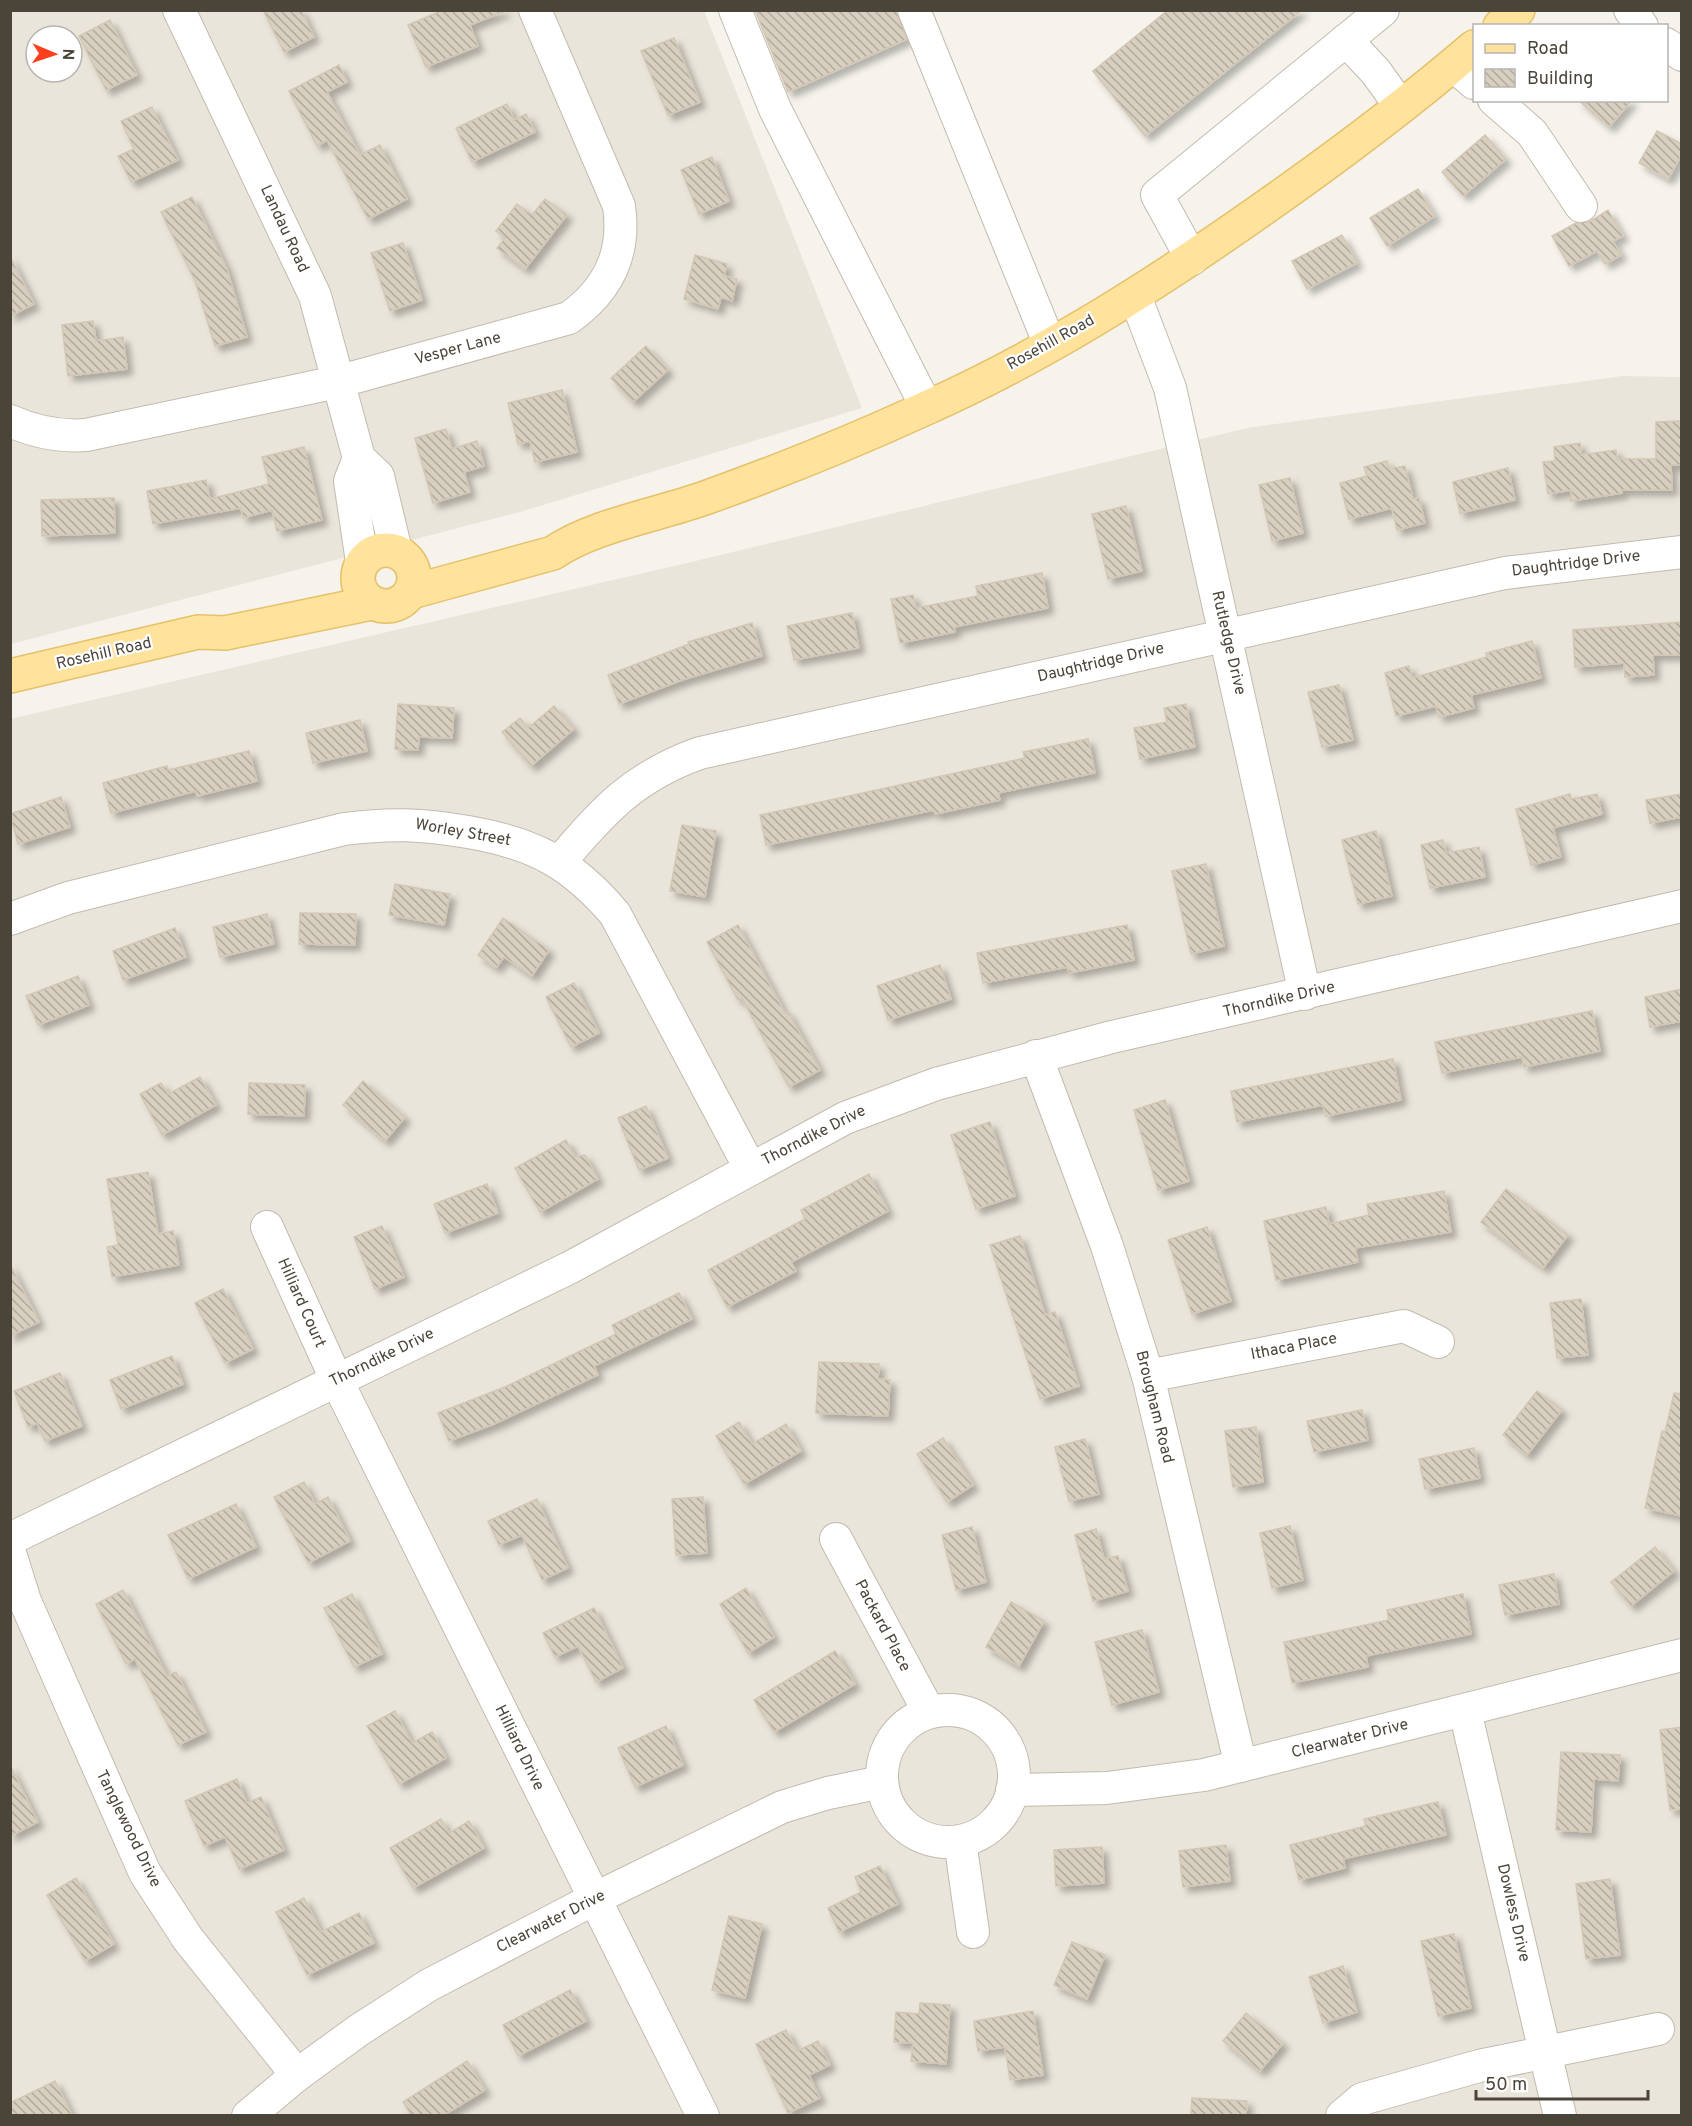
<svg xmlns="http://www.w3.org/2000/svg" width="1692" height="2126" font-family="Overpass,sans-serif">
  <defs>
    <pattern id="building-back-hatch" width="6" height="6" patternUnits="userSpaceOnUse" patternTransform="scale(1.5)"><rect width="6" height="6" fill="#d8cfc1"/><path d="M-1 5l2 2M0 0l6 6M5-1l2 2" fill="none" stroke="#b1aa9e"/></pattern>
    <filter id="shadow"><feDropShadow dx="5.5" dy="5.5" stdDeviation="3" flood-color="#0004"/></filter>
  </defs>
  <rect width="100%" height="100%" fill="#f6f3ec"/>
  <g fill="#eae5da" fill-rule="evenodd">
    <path d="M11,11H704L862,408L520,512L11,644ZM36,36H72V72H36Z"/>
    <polygon points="1622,376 1681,377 1681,2115 11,2115 10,719 687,563 1247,428"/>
  </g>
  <g fill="url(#building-back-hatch)" stroke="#d3c7b4" stroke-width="1.5" filter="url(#shadow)">
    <polygon points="263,10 301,10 314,37 284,52"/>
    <polygon points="443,10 505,10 505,11 470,25 478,46 426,67 408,25"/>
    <polygon points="755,10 896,10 907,39 788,92"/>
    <polygon points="1168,10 1302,10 1145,136 1093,71"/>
    <polygon points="110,20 137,75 106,90 79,36"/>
    <polygon points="674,38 700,102 668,115 641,51"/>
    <polygon points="339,65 347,82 327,92 360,155 380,145 407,199 368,219 327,140 317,146 289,91"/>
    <polygon points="1578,100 1632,100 1609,127"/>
    <polygon points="507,104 514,120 526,114 535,132 472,162 456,128"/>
    <polygon points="152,107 178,160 131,182 118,156 134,149 121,121"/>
    <polygon points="1657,131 1682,144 1682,154 1668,179 1639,163"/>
    <polygon points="1485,135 1506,159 1463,196 1442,172"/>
    <polygon points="712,157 729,201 699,214 681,170"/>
    <polygon points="1418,189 1435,216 1387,246 1370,218"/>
    <polygon points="192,197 227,269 247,337 215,346 195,281 161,212"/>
    <polygon points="545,199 567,215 525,269 497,248 505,238 496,231 517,204 532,215"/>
    <polygon points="1608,210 1623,236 1613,241 1621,255 1605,264 1597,251 1569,266 1552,236 1576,223 1591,221"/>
    <polygon points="1342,235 1357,263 1307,289 1292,261"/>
    <polygon points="403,243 422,300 390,311 371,253"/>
    <polygon points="695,255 727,264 724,276 737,279 732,301 721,297 718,309 684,299"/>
    <polygon points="10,256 34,304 10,316"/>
    <polygon points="93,321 96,341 123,337 127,369 68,376 62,325"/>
    <polygon points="646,346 668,370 633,402 611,378"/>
    <polygon points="562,390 577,452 535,462 530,441 518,444 508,403"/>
    <polygon points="1682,421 1682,465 1671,465 1672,490 1622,490 1622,493 1570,501 1572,490 1548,494 1543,462 1555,461 1554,447 1580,443 1581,455 1616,450 1617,459 1656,459 1656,422"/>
    <polygon points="446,429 452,449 477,441 484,466 464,472 470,492 433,503 415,438"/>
    <polygon points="304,447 322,520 277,531 272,510 243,518 241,508 153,524 147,491 206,480 210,499 269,484 262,457"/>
    <polygon points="1387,461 1389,469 1405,466 1413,499 1419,498 1425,523 1397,530 1392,508 1349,519 1340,483 1367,476 1364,467"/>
    <polygon points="1508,468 1515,500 1460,513 1453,482"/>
    <polygon points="1290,478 1303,533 1272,541 1259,485"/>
    <polygon points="114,498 115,533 42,536 41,500"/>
    <polygon points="1126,506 1142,571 1108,579 1092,514"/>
    <polygon points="1042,573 1048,608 954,627 955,632 900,643 891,599 913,595 916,608 978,596 976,586"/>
    <polygon points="852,613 859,648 794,660 787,626"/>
    <polygon points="1682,622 1682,655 1653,655 1654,675 1625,677 1624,663 1575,667 1573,630"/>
    <polygon points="752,623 762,656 682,680 619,704 608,675 689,644 688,642"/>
    <polygon points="1532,641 1541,678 1471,695 1474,708 1439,717 1436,706 1396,716 1385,673 1409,666 1412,678 1487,657 1486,653"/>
    <polygon points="1339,685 1353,740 1322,747 1308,692"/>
    <polygon points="398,704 454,708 452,738 419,737 418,750 395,749"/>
    <polygon points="1186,704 1195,747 1140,759 1134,728 1167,722 1164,708"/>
    <polygon points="554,706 574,729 531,766 502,732 520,718 528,728"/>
    <polygon points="360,720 367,751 313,763 306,733"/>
    <polygon points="1088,739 1095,773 998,793 1000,800 935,814 934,810 766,845 760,815 1025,758 1023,752"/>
    <polygon points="249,751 257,781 197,796 196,791 111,813 103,783 167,766 168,770"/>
    <polygon points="1570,794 1571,799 1597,794 1602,814 1553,828 1561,857 1531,865 1516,809"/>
    <polygon points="1682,794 1682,817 1650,823 1646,800"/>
    <polygon points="61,797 70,827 18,844 10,814"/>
    <polygon points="682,825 716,831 705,897 670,891"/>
    <polygon points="1376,831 1392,896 1358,904 1342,840"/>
    <polygon points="1443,840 1446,853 1479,847 1485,877 1430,888 1421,845"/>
    <polygon points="1206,864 1224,946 1191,954 1172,871"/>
    <polygon points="395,884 450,894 444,925 389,915"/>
    <polygon points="300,913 356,914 355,945 299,944"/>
    <polygon points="267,914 274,944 220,957 213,927"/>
    <polygon points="503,918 549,950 532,976 504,957 496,968 478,955"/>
    <polygon points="738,925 785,1013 788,1012 820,1070 789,1087 742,998 738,1000 707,942"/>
    <polygon points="1127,925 1134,960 1069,973 1068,967 983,983 977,953"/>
    <polygon points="175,928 186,957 123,980 113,951"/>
    <polygon points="940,965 951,999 888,1020 877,986"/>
    <polygon points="78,976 89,1005 38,1025 26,996"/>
    <polygon points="574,983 599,1033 571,1047 546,997"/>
    <polygon points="1682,989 1682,1021 1650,1027 1645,997"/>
    <polygon points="1592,1011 1600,1051 1524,1067 1522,1057 1442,1073 1435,1042"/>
    <polygon points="1393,1059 1401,1100 1326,1116 1323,1105 1237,1122 1231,1091"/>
    <polygon points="200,1077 216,1105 162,1135 140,1094 161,1083 168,1094"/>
    <polygon points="363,1081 405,1117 385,1141 343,1105"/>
    <polygon points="249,1083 305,1085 304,1116 248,1114"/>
    <polygon points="1165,1100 1189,1181 1158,1190 1134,1110"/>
    <polygon points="646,1106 668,1158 639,1170 618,1118"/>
    <polygon points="990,1122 1015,1196 976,1209 951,1135"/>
    <polygon points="566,1140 575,1157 585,1155 598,1179 540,1212 515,1168"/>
    <polygon points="148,1172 158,1234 173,1231 179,1265 112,1277 107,1247 118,1245 107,1179"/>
    <polygon points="869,1174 888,1211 791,1262 796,1271 727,1307 708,1270 805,1219 801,1210"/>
    <polygon points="487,1184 498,1213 445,1233 434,1204"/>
    <polygon points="1506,1189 1568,1235 1543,1268 1481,1222"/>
    <polygon points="1444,1191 1451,1232 1355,1248 1358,1262 1276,1280 1264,1221 1326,1207 1329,1224 1369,1215 1367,1204"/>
    <polygon points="382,1226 404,1277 375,1289 354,1237"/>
    <polygon points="1207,1227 1231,1301 1192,1314 1168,1240"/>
    <polygon points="1020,1236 1045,1315 1055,1312 1079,1386 1040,1399 990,1245"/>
    <polygon points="10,1264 39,1322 10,1336"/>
    <polygon points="223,1289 253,1349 225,1363 195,1303"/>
    <polygon points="679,1293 692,1319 594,1366 598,1375 494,1424 449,1441 438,1413 505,1387 616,1334 612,1325"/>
    <polygon points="1581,1299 1588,1355 1557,1358 1550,1303"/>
    <polygon points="172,1356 183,1384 121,1409 110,1380"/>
    <polygon points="819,1362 879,1364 878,1379 890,1380 888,1416 816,1413"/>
    <polygon points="60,1373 82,1426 45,1441 37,1423 28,1427 14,1391"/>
    <polygon points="1537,1391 1562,1410 1527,1455 1503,1435"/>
    <polygon points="1674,1393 1682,1394 1682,1516 1645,1508 1662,1431 1665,1432"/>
    <polygon points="1362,1410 1368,1440 1314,1452 1307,1421"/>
    <polygon points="739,1422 752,1444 786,1424 801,1451 744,1484 716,1436"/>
    <polygon points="1256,1427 1263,1482 1233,1487 1225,1431"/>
    <polygon points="943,1438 973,1485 947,1502 917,1454"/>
    <polygon points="1085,1439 1099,1494 1069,1501 1055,1447"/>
    <polygon points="1474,1448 1480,1478 1425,1489 1419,1459"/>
    <polygon points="304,1482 315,1504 328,1497 350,1541 308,1563 274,1497"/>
    <polygon points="703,1497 707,1553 676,1555 672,1499"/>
    <polygon points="537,1499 568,1568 542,1580 522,1535 499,1545 488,1521"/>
    <polygon points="236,1504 256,1547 188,1579 168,1535"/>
    <polygon points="1290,1526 1303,1580 1272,1588 1260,1533"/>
    <polygon points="972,1527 986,1582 956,1590 942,1535"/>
    <polygon points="1096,1529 1104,1559 1118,1556 1128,1591 1093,1601 1075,1535"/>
    <polygon points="1655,1547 1674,1571 1631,1606 1611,1582"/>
    <polygon points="1554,1574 1559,1604 1505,1615 1499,1585"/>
    <polygon points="746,1588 774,1637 748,1653 720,1604"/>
    <polygon points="123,1590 167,1676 176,1672 206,1732 178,1745 135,1659 126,1664 96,1604"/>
    <polygon points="352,1594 382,1654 354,1667 324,1608"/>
    <polygon points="1463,1594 1471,1634 1366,1656 1368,1667 1292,1683 1284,1642 1389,1620 1387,1610"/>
    <polygon points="1011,1602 1044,1621 1019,1666 986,1647"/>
    <polygon points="594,1608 623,1668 596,1682 578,1646 555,1657 543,1633"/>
    <polygon points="1142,1630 1159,1692 1112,1705 1095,1642"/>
    <polygon points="835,1651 855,1684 774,1732 754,1700"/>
    <polygon points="395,1711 412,1743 432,1732 446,1758 399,1784 367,1726"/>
    <polygon points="666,1726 683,1765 635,1787 618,1748"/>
    <polygon points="1682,1727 1682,1809 1670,1810 1660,1730"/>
    <polygon points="1561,1752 1620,1755 1618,1781 1594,1779 1591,1832 1556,1830"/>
    <polygon points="10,1765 38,1822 10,1836"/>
    <polygon points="237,1779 247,1803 261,1797 284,1850 239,1869 225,1837 204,1846 185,1801"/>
    <polygon points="1438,1802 1446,1835 1343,1859 1345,1868 1299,1880 1290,1845 1366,1826 1364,1819"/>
    <polygon points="441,1819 449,1833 469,1821 484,1848 413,1888 390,1848"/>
    <polygon points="1226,1845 1230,1881 1183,1887 1179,1851"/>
    <polygon points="1102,1847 1104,1883 1056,1886 1054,1850"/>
    <polygon points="880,1866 898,1904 839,1932 828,1908 861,1892 855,1877"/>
    <polygon points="76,1878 114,1944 85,1961 47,1895"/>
    <polygon points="1610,1879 1620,1955 1586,1959 1576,1884"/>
    <polygon points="304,1898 321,1932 359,1913 374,1943 307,1975 276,1912"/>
    <polygon points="729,1916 762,1924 745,1998 712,1990"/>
    <polygon points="1454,1934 1471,2008 1438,2016 1421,1941"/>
    <polygon points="1072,1942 1105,1955 1087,1999 1054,1985"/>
    <polygon points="1343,1966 1357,2012 1323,2023 1309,1977"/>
    <polygon points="570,1990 586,2021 518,2056 503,2025"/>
    <polygon points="920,2003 950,2005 946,2064 911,2061 913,2043 894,2042 896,2012 919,2014"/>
    <polygon points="1033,2011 1043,2075 1010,2080 1005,2047 978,2051 974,2021"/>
    <polygon points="1246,2013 1283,2043 1260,2071 1223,2041"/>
    <polygon points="786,2030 797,2051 818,2041 830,2065 809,2075 820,2098 788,2113 756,2044"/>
    <polygon points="467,2061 485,2090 444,2115 411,2115 403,2102"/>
    <polygon points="55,2081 72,2115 10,2115 10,2103"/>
    <polygon points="1192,2098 1247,2101 1246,2115 1191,2115"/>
  </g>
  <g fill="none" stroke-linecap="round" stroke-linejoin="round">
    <defs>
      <g id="minor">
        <polyline points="179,10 315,296 359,458 378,476 396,551"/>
        <polyline points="735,10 775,109 927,408"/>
        <polyline points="914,10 1050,345"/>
        <polyline points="1630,10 1642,26"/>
        <polyline points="1346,40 1376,72 1401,107"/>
        <polyline points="1666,44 1682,55"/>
        <polyline points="1453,65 1474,83"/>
        <polyline points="1494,100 1532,133 1581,206"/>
        <polyline points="1192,259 1157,195 1383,10"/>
        <polyline points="1135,296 1170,388 1305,994"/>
        <path d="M10,421C35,432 59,437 86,435L337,382L569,318C608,290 626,254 619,206L535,10"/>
        <polyline points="359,458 350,481 362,562"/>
        <path d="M560,862C603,810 635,776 700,753L1505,573L1682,552"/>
        <path d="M10,919L68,898L344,829C391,823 421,824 468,832C533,843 572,863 615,914L750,1168"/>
        <polyline points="1036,1056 1107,1246 1148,1376 1241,1766"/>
        <polyline points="267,1227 336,1379 703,2116"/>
        <polyline points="1148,1376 1404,1326 1438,1342"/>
        <polyline points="10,1539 569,1268 845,1118 936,1084 1112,1037 1682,906"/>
        <polyline points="836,1539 929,1712"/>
        <polyline points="10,1553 25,1601 145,1873 188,1939 297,2075"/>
        <circle cx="948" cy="1776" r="66"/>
        <polyline points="1465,1711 1560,2116"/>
        <polyline points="1012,1790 1107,1788 1204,1775 1682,1655"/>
        <polyline points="960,1841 973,1932"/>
        <polyline points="248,2116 297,2075 359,2030 429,1985 594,1899 782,1807 828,1793 882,1782"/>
        <polyline points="1342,2116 1362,2099 1479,2066 1658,2029"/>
      </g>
      <g id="major">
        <polyline points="1500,26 1518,10"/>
        <circle cx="386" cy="578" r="28"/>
        <path d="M411,592L553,553C592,526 656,515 702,499C778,472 852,442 924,409C1041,357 1150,288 1254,215C1330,162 1404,107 1474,47"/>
        <polyline points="10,676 198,632 225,633 371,603"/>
      </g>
    </defs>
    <use href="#minor" stroke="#c2bbae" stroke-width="34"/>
    <use href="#major" stroke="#e6c16a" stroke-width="36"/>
    <use href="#minor" stroke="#fff" stroke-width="32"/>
    <use href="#major" stroke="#ffe39c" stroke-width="33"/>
  </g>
  <g text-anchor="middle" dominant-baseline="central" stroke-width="4.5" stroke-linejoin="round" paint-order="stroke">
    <g font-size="16" fill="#4b4439" stroke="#fff">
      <text transform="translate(284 229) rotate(65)">Landau Road</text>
      <text transform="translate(1051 343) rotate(-29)">Rosehill Road</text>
      <text transform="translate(458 349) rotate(-15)">Vesper Lane</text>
      <text transform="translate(1576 564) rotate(-7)">Daughtridge Drive</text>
      <text transform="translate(1228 643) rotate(77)">Rutledge Drive</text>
      <text transform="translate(104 654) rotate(-13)">Rosehill Road</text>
      <text transform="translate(1101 663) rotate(-13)">Daughtridge Drive</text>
      <text transform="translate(463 833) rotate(10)">Worley Street</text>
      <text transform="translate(1279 1000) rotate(-13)">Thorndike Drive</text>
      <text transform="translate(814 1136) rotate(-27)">Thorndike Drive</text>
      <text transform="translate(301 1303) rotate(66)">Hilliard Court</text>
      <text transform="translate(1294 1347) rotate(-11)">Ithaca Place</text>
      <text transform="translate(382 1358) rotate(-26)">Thorndike Drive</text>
      <text transform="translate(1154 1407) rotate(76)">Brougham Road</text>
      <text transform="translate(882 1626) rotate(62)">Packard Place</text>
      <text transform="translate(1350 1739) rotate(-14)">Clearwater Drive</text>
      <text transform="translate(519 1748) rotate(64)">Hilliard Drive</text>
      <text transform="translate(128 1829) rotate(64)">Tanglewood Drive</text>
      <text transform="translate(1513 1913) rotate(77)">Dowless Drive</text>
      <text transform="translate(551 1922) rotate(-27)">Clearwater Drive</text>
    </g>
  </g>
  <rect width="1692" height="2126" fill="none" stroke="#4b4439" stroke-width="24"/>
  <rect x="1473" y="24" width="195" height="78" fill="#ffffff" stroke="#b7b4b0" stroke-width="1.5"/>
  <rect x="1485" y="44" width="30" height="9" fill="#ffe39c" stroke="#b7b4b0" stroke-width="1.5"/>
  <text x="1527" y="54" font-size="18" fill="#4b4439">Road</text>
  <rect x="1485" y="69" width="30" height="18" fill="url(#building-back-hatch)" stroke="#b7b4b0" stroke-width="1.5"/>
  <text x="1527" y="84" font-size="18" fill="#4b4439">Building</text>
  <g transform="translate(54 54) rotate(92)"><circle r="28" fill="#ffffff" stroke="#b7b4b0" stroke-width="1.5"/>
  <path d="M0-4.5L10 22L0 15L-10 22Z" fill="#fc3f1d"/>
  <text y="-9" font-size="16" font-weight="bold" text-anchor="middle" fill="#4b4439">N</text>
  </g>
  <path d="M1476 2090v9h172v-9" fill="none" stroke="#4b4439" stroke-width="3"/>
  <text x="1485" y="2090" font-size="18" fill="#4b4439" stroke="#ffffff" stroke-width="4.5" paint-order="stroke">50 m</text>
</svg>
